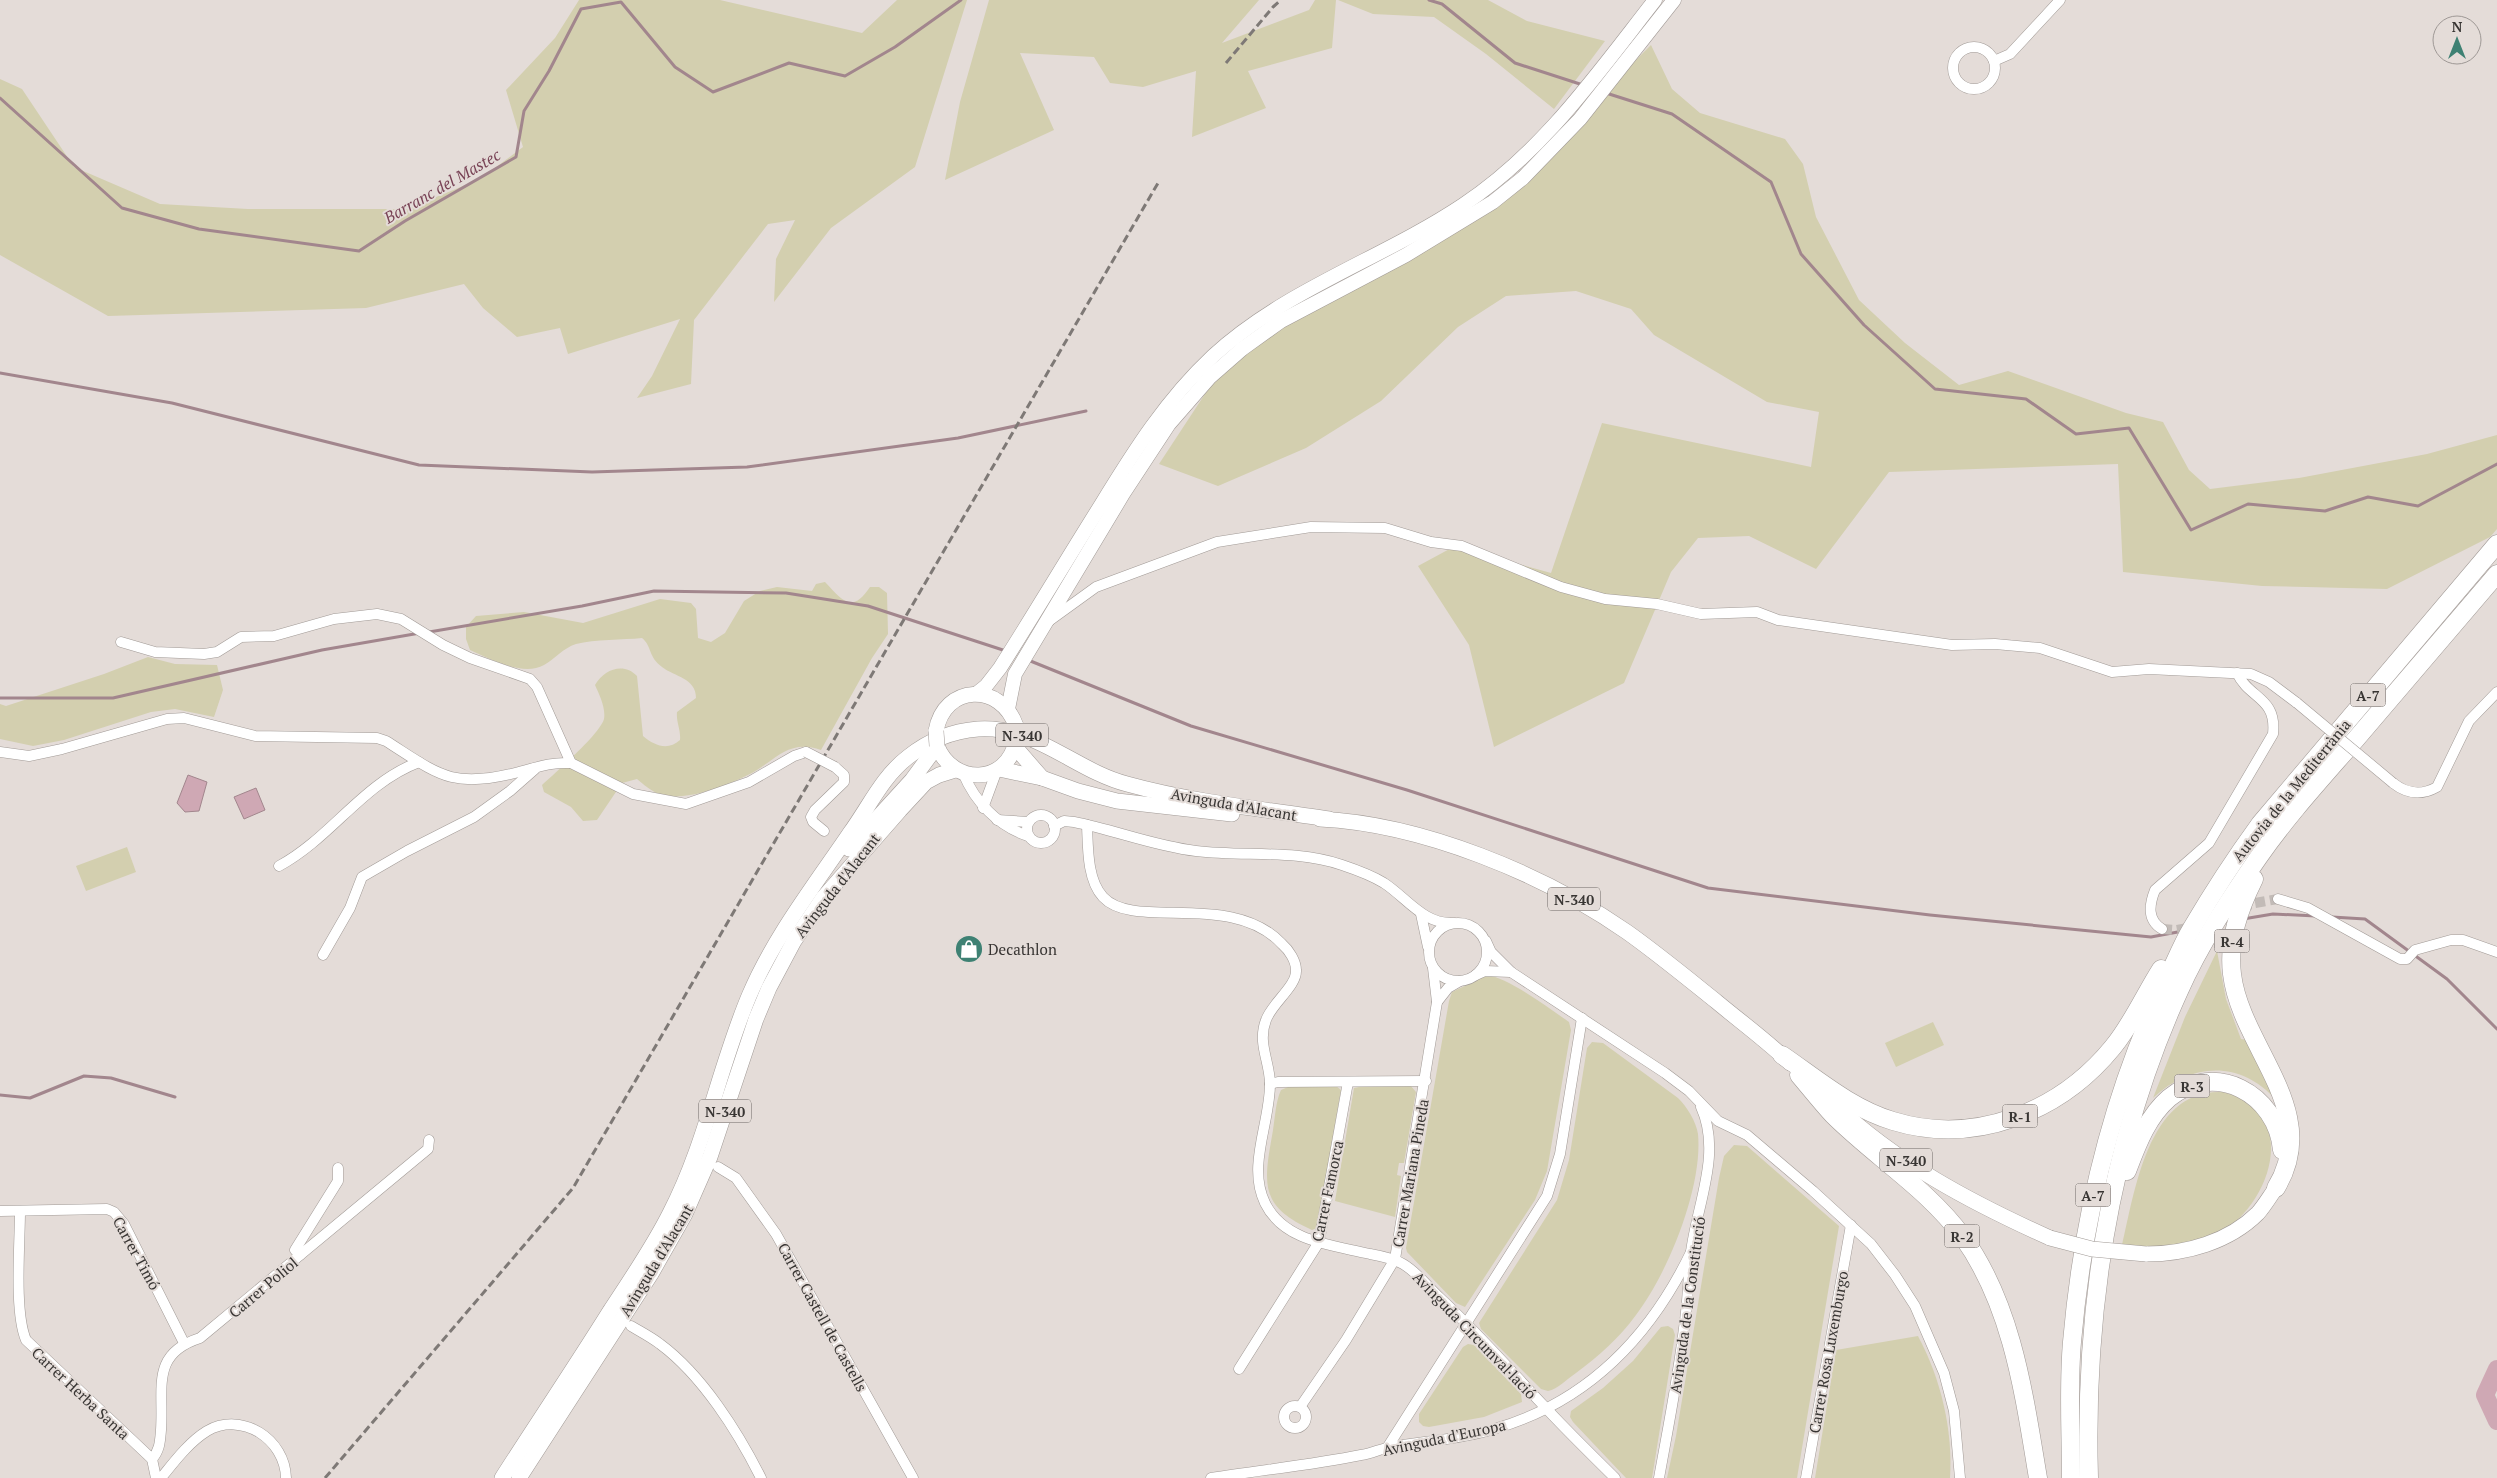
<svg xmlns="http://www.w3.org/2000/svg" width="2497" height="1478" font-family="'PT Serif',serif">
  <rect width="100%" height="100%" fill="#e4dcd8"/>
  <g fill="#d3cfaf">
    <polygon points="579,0 720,0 862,33 897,0 967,0 915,167 831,228 774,302 776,259 795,220 768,224 694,320 691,384 637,398 652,376 680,319 568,354 560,328 517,337 483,308 464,284 366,308 108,316 0,255 0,79 22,89 74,167 160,204 248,209 407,209 480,179 523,147 506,90 555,38"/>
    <polygon points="989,0 1259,0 1222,43 1309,10 1315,0 1336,0 1332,48 1248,71 1266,108 1192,137 1196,71 1143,87 1110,83 1094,57 1020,53 1054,130 945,180 960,102"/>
    <polygon points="1338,0 1488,0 1527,21 1605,41 1554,109 1486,54 1434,17 1373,14"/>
    <polygon points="1651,45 1672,89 1700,113 1785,139 1803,164 1816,217 1859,300 1905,343 1959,385 2008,371 2126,413 2163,422 2189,470 2210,489 2299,478 2427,454 2497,435 2497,529 2490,537 2387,589 2262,586 2123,572 2118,464 1889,472 1816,569 1749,536 1698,538 1671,572 1624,683 1494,747 1469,645 1418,566 1455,546 1551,573 1602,423 1811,467 1819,412 1767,402 1654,335 1631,309 1576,291 1506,296 1458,327 1381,401 1306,448 1218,486 1159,464 1226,362 1299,310 1493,202"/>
    <path d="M825,582C843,601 852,614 870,587H879L887,593L888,634L872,658L821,750C789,739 777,759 752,773C729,785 684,803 659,794C651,791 643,784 637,779L622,783L597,820L583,821L571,807L544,792L542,785C555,773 600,734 604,719C606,708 599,694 595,685C604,669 624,662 637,676L643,736C655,746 668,751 680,740C681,730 676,722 677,712L696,698C696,678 675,677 662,667C648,657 652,646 642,638C623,640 595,639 576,644C563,648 555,659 544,665C523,677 490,659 470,650L466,639V627L476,616L524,612L583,623L660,599L691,603L696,609L698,638L711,642L725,633L744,601L760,591L777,587L812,591L816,584Z"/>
    <polygon points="148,657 175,664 217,665 223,690 214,717 175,709 151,712 64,740 33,746 0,739 0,704 6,706 104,674"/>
    <polygon points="127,847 136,872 86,891 76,866"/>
    <path d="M2217,951L2226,999L2241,1039L2248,1040L2276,1100C2241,1060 2191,1062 2153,1098L2185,1017Z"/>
    <path d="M1486,976C1502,973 1553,1011 1569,1022L1571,1030L1547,1171L1535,1200L1465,1307L1456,1303L1407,1252L1406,1248L1449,1001L1452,992Z"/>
    <polygon points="1933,1022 1944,1045 1896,1067 1885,1043"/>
    <path d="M1592,1042L1603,1043L1678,1098C1687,1107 1696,1121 1698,1134C1703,1187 1668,1273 1636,1315C1619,1338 1599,1356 1576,1373C1567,1379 1558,1389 1548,1391L1541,1389L1481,1329L1479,1323L1557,1200L1569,1160L1587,1048Z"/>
    <polygon points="1410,1085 1416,1092 1404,1163 1399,1163 1397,1175 1401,1176 1395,1217 1335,1201 1354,1088 1364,1086"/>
    <path d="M1336,1086L1341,1090L1317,1228L1312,1230C1261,1207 1263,1186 1272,1136C1275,1121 1275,1103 1281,1090L1288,1087Z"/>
    <path d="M2223,1092C2302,1110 2272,1207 2216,1235C2188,1249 2152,1248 2122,1245C2135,1191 2148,1088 2223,1092Z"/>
    <polygon points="1734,1145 1747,1146 1839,1226 1797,1478 1667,1478 1676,1436 1719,1178 1724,1156"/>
    <polygon points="1668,1326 1673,1329 1675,1335 1652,1478 1626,1478 1573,1422 1570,1417 1571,1411 1603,1388 1633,1361 1661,1327"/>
    <path d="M1918,1336C1941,1379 1953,1430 1950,1478H1815L1836,1350Z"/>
    <polygon points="1468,1344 1474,1345 1521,1394 1522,1402 1484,1417 1429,1427 1423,1426 1419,1422 1419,1414 1463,1347"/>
  </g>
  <g fill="#cfa8b4" stroke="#a2868d">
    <polygon points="188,775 207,782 199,811 185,812 177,803"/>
    <polygon points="256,788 265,810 244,819 234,797"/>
  </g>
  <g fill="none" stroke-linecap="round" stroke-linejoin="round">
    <g stroke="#a2868d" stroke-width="3">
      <polyline points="1429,0 1442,4 1515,63 1583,85"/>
      <polyline points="1606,93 1672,114 1771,182 1801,254 1864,325 1935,389 2026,399 2076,434 2129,428 2191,530 2248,504 2325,511 2368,497 2418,506 2497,464"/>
      <polyline points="0,98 122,208 199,229 359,251 405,221 516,157 524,111 549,71 581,9 621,2 675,67 713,92 789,63 845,76 895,47 961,0"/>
      <polyline points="0,373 172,403 419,465 592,472 747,467 958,438 1086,411"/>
      <polyline points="429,632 582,606 654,591 786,593 868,606 1006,651"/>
      <polyline points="1028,660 1191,726 1407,790 1708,888 1930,915 2151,937 2183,931"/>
      <polyline points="0,698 113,698 322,650 420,633"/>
      <polyline points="2332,917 2365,919 2447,979 2497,1029"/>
      <polyline points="2243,919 2273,914 2316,916"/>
      <polyline points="0,1095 30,1098 84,1076 111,1078 175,1097"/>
    </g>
    <polyline stroke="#cfa8b4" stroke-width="18" points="2497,1369 2485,1395 2497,1421"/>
    <g stroke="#c2bbb7" stroke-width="10" stroke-dasharray="10 5" stroke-linecap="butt">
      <polyline points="2241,908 2255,903 2278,899"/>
      <polyline points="2162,929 2176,930 2193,927"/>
    </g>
    <defs>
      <g id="street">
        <circle cx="1974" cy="68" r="21"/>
        <polyline points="1994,61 2010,54 2060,0"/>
        <polyline points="1049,621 1096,587 1217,542 1311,527 1385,528 1431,542 1462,546 1561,587 1605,599 1657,604 1701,614 1757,612 1778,620 1952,645 1995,644 2040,648 2112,672 2149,669 2251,674 2269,682 2297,703"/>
        <polyline points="121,642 155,652 204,654 217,652 241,637 274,636 334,619 377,614 401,619 443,645 470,658 530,679 537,687 571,763 633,794 686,804 749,782 794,756 806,752"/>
        <path d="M0,752L29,756L62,749L167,719L184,718L255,736L377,738L386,741C438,774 451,789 515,773C536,768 548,762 571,763"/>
        <path d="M963,773C975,802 998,826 1028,836"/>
        <path d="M2393,783C2407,794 2421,796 2437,787L2469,721L2497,692"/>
        <polyline points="983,808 997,770"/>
        <circle cx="1041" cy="829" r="14"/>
        <polyline points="997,820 1028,822"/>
        <path d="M1087,825C1088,847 1087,880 1103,897C1134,931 1232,890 1282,944C1289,950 1296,961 1296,970C1297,986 1272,1003 1266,1020C1257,1043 1270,1062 1270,1084C1270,1123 1247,1166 1265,1203C1284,1242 1333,1245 1370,1254C1381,1256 1393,1258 1403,1264C1417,1272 1428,1287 1440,1298C1477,1332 1510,1370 1544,1406C1567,1431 1591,1454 1615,1478"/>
        <path d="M1054,826L1064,821L1074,822C1115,830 1154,846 1196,851C1245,857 1295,849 1342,865C1357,870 1371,875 1384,883C1407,898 1424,925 1454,923"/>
        <polyline points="824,831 813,822 811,817 815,810 844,782 844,775 835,767"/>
        <path d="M279,866C331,838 363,783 419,762"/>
        <polyline points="2278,899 2308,908 2400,959 2407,959 2415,950 2451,940 2463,940 2497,952"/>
        <polyline points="1421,914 1428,947"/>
        <circle cx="1458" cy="952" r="29"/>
        <path d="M2162,929C2147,920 2149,905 2155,890L2209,843L2273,734C2277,697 2249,699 2237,673"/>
        <polyline points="1486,941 1491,952 1511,972 1665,1073 1689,1091 1718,1121 1747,1135 1813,1191 1871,1244 1895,1275 1915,1306 1944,1373 1954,1411 1960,1478"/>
        <polyline points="323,955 350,908 362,877 407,851 474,817 510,791 535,769"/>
        <polyline points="1433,968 1437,1002 1448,988 1460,981"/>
        <polyline points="1476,975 1485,971 1511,972"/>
        <polyline points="1270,1084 1278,1082 1426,1081"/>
        <polyline points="718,1167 736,1178 776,1234 913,1478"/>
        <polyline points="0,1211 107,1209 114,1212 124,1224 184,1343"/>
        <path d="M20,1211C20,1244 14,1312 26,1340L152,1459L156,1478"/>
        <polyline points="300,1255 295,1250 338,1181 338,1168"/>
        <path d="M631,1326C641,1332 651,1337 660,1344C702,1375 738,1432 761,1478"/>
        <polyline points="1239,1369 1319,1242 1348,1082"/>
        <circle cx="1295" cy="1417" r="11"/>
        <polyline points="1300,1407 1346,1340 1395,1259 1437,1002"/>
        <polyline points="1387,1448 1547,1196 1560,1154 1582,1018"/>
        <path d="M152,1459C160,1450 160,1441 161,1430C164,1388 150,1354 200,1338L428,1149L429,1140"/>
        <path d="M161,1478C174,1462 189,1442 207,1431C242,1411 285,1439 286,1478"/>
        <path d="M1211,1478C1261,1470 1312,1465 1361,1455C1370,1454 1378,1450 1386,1448C1422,1441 1459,1440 1494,1429C1588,1402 1651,1336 1692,1250"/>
        <path d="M1659,1478C1668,1428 1678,1378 1684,1328C1688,1303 1688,1277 1691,1252C1697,1204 1722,1153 1701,1107"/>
        <polyline points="1806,1478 1851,1225"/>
      </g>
      <g id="secondary">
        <path d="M976,694L986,686L1000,668C1035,613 1067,559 1101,505C1134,451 1167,399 1213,356C1286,289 1382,259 1463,205C1543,152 1597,74 1655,0"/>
        <polyline points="1008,709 1015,674 1123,494 1169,424 1210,377 1242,349 1281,321 1406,255 1493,202 1523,178 1580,119 1674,0"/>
      </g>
      <g id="primary">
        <path d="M936,731C944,684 1001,682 1016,726"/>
        <path d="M937,746C953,786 1007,785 1016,741"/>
        <polyline points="1015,747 1042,778"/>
        <polyline points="999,769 1042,778 1078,791 1117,801 1232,814"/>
        <path d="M1320,819C1422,824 1544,874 1627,932C1658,954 1687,978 1717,1002C1741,1022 1767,1041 1790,1063"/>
        <polyline points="849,849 912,780 937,746"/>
        <path d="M1834,1104C1896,1163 1972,1203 2050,1238"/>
        <path d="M2146,1254C2186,1254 2229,1242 2258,1213C2265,1205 2270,1196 2276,1188"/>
        <path d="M502,1478C538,1422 575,1367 610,1311C631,1279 653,1247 670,1213C706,1144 719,1067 749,996C774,937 814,886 850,833C869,807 882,777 908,757C928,741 953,731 978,729C1034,725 1076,771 1127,784C1192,802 1262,809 1329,819"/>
        <polyline points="519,1478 651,1274 685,1214 710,1157 756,1019 769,988 794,941 823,898 900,810 926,782 939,775 955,770"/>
      </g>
      <g id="highway">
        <path d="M2254,879C2239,909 2228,940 2232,974C2241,1048 2323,1111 2276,1188"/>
        <path d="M1782,1055C1817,1079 1852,1109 1893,1121C1975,1146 2060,1112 2113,1047C2132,1024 2145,994 2161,969"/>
        <path d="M1799,1075C1810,1088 1821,1102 1833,1115C1875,1157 1928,1189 1963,1237C2013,1307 2024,1395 2038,1478"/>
        <path d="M2127,1171C2137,1145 2147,1117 2169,1098C2215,1060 2277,1094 2282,1150"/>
        <path d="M2071,1478C2071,1433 2068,1387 2072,1342C2083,1215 2113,1091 2169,975C2176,960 2183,943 2192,928C2213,892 2236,857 2260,824L2497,544"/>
        <path d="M2089,1478C2084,1310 2109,1145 2179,991C2200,944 2229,900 2258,858C2287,816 2323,777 2356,739C2403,684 2450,629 2497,574"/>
      </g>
    </defs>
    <use href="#street" stroke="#a19a96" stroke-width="11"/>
    <use href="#secondary" stroke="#a19a96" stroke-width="15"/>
    <use href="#primary" stroke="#a19a96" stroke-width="16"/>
    <use href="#highway" stroke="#a19a96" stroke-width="19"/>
    <use href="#street" stroke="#fff" stroke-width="10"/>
    <use href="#secondary" stroke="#fff" stroke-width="14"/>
    <use href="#primary" stroke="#fff" stroke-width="15"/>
    <use href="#highway" stroke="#fff" stroke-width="18"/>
    <g stroke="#7e7976" stroke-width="3" stroke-dasharray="8 4" stroke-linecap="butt">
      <polyline points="1226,63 1273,7 1281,0"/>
      <polyline points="325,1478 573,1188 1158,183"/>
    </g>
    <defs>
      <g id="street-bridge">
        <polyline points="2297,703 2393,783"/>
        <polyline points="806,752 835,767"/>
      </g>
      <g id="primary-bridge">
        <polyline points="1016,726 1016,741"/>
        <polyline points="936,731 937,746"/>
        <polyline points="2050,1238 2092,1249 2146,1254"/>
      </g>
    </defs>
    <use href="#street-bridge" stroke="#a19a96" stroke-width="11" stroke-linecap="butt"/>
    <use href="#primary-bridge" stroke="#a19a96" stroke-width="16" stroke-linecap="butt"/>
    <use href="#street-bridge" stroke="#fff" stroke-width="10"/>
    <use href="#primary-bridge" stroke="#fff" stroke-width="15"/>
  </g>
  <defs>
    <symbol id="shop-disc" viewBox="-11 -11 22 22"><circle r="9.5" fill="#3e8173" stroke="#e4dcd8"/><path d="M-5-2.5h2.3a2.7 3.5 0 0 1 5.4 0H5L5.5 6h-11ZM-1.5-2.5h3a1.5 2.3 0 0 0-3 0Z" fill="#fff"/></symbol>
  </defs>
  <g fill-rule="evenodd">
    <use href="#shop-disc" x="953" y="933" width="32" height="32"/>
  </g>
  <g text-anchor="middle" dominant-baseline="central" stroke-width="4" stroke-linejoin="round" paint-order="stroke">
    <g fill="#e4dcd8" stroke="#6c6764" stroke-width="1">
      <rect x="2350.5" y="683.5" width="35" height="23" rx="4"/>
      <rect x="996" y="723.5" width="52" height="23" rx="4"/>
      <rect x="1548" y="887.5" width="52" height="23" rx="4"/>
      <rect x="2214.5" y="929.5" width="35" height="23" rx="4"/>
      <rect x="2174.5" y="1074.5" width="35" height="23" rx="4"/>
      <rect x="699" y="1099.5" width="52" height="23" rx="4"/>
      <rect x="2002.5" y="1104.5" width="35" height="23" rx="4"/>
      <rect x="1880" y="1148.5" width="52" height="23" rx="4"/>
      <rect x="2075.5" y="1183.5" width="35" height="23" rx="4"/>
      <rect x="1944.5" y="1224.5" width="35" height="23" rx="4"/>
    </g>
    <g font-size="14" font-weight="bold" fill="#383533">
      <text x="2368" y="695">A-7</text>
      <text x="1022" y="735">N-340</text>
      <text x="1574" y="899">N-340</text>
      <text x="2232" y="941">R-4</text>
      <text x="2192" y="1086">R-3</text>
      <text x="725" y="1111">N-340</text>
      <text x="2020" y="1116">R-1</text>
      <text x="1906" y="1160">N-340</text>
      <text x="2093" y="1195">A-7</text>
      <text x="1962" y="1236">R-2</text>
    </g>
    <g font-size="15" fill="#383533" stroke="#e4dcd8">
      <text transform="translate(2291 790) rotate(-51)">Autovia de la Mediterrània</text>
      <text transform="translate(1234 804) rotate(10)">Avinguda d'Alacant</text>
      <text transform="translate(837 885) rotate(-52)">Avinguda d'Alacant</text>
      <text transform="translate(1410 1173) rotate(-80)">Carrer Mariana Pineda</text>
      <text transform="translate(1327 1191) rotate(-78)">Carrer Famorca</text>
      <text transform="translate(137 1253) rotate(61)">Carrer Timó</text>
      <text transform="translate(656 1260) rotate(-59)">Avinguda d'Alacant</text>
      <text transform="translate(263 1287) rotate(-40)">Carrer Poliol</text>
      <text transform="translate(1687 1305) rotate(-82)">Avinguda de la Constitució</text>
      <text transform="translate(823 1317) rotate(61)">Carrer Castell de Castells</text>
      <text transform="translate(1475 1335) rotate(46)">Avinguda Circumval·lació</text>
      <text transform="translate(1828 1352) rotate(-80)">Carrer Rosa Luxemburgo</text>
      <text transform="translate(81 1393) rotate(43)">Carrer Herba Santa</text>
      <text transform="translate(1444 1437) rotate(-12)">Avinguda d'Europa</text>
    </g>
    <g font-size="15" fill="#383533" stroke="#e4dcd8" text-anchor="start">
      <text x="988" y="949">Decathlon</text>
    </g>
    <g font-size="16" font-style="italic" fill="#784255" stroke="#e4dcd8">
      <text transform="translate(442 186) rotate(-30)">Barranc del Mastec</text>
    </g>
  </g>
  <g transform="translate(2457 40)"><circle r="24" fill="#e4dcd8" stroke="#9f9996"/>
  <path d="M0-4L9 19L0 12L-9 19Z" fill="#3e8173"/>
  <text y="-8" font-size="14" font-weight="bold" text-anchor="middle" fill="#383533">N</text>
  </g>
</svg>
